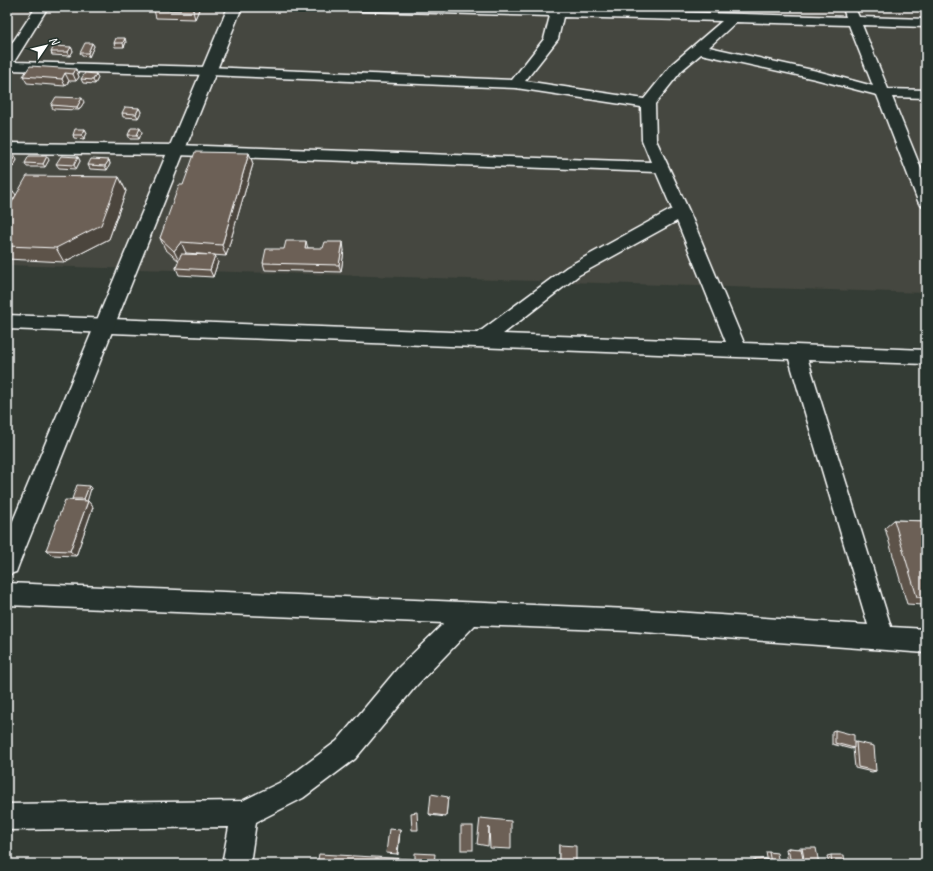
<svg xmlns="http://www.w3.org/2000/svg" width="933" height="871" font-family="Caveat,sans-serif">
  <rect width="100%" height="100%" fill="#343c35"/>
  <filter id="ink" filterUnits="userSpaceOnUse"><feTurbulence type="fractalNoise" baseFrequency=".025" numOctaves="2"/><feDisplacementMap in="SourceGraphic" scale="8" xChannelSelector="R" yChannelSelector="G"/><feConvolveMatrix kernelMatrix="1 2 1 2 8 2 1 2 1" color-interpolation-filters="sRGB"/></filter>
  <g filter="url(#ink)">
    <polygon fill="#45473f" points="7,7 926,7 926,293 7,265"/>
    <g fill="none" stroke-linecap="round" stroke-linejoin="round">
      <defs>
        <path id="minor" d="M36,7H48L14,62L209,67L512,80L544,39L550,16L360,11L354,7H496L846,17L844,11L850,7L855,8L859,17L926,19V27L862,25L888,89L926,90V98L892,97L926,181V206L920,205L918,201L877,95L815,79L701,54L682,70L655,104L656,140L689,211L744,343L926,350V364L808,360L891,627L926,629V653L630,631L475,625L416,686L355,759L303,798L256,822L250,864H222L229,827L7,830V804L242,801L285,780L337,741L398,668L444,623L7,605V583L630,609L868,625L789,359L7,329V315L478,333L567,267L672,209L656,172L176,155L7,153V143L176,145L651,162L642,140L641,107L516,88L209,75L7,70V51ZM563,17L722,21L672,64L644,99L525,81L558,39ZM736,22L849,25L873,86L817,71L709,47ZM677,221L726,342L503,334L579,275Z"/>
        <polygon id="secondary" points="228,7 242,7 19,564 16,572 7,575 7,535"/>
      </defs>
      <use href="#minor" stroke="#fff" stroke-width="3"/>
      <use href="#secondary" stroke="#fff" stroke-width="3"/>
      <use href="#minor" fill="#26332d" fill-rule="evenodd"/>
      <use href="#secondary" fill="#26332d" fill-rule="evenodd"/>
    </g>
    <g fill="#5d534a" stroke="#fff">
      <polygon points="155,7 200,7 195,19 156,18 154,10"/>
      <polygon points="747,7 763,7 762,10 748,9"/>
      <polygon points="126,42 124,47 115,47 114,43"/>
      <polygon points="92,43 94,46 89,57 82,56 80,53"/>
      <polygon points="71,47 73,51 70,56 52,55 51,52"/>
      <polygon points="76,69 79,77 76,81 69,81 65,86 27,83 23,76"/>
      <polygon points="96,74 98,78 95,84 83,83 81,79"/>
      <polygon points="84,102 79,110 53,109 51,105"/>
      <polygon points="139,108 141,112 138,118 123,117 122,113"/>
      <polygon points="85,129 87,133 84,139 74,138 73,135"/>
      <polygon points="142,132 139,139 130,139 128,135"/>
      <polygon points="249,153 253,164 226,256 186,253 185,254 218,262 213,277 179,275 176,268 179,261 165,249 160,238 183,185"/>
      <polygon points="7,156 17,160 13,167 7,166"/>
      <polygon points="78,157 80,161 76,169 59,168 56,164"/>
      <polygon points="49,160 45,167 27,167 25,163"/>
      <polygon points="109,160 110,164 107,170 90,169 88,165"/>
      <polygon points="119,177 126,191 109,239 64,262 7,259 7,211 12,202 7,202 7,191 16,195 14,199"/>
      <polygon points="308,248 344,250 341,272 265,270 263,263 284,249"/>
      <polygon points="91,488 87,501 88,501 93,507 76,556 52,555 46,550 74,501 72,499"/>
      <polygon points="894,520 926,521 926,616 924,616 921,606 923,605 907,604 885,528"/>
      <polygon points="835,730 854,743 856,742 876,771 872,772 855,768 853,748 851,749 832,744 832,731"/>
      <polygon points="448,797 446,817 430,815 429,814"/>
      <polygon points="559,845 576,864 559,864"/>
      <polygon points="788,848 799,849 799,848 802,848 819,864 788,864 786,849"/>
      <polygon points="766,852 769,852 779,864 768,864"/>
      <polygon points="831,855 845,864 829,864 827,856"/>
      <polygon points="766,859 767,864 754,864 753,860"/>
    </g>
    <g fill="#4c443c" stroke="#fff">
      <polygon points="195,7 200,7 195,19 193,11"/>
      <polygon points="125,38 126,42 124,47 123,43"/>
      <polygon points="92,43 94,46 89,57 88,53"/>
      <polygon points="71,47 73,51 70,56 68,52"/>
      <polygon points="76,69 79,77 76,81 73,74"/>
      <polygon points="65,73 69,81 65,86 62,79"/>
      <polygon points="96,74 98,78 95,84 93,80"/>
      <polygon points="82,98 84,102 79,110 77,107"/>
      <polygon points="139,108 141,112 138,118 136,114"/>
      <polygon points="140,128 142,132 139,139 137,135"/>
      <polygon points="85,129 87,133 84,139 82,135"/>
      <polygon points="249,153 253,164 226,256 222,245"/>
      <polygon points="15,156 17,160 13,167 11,163"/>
      <polygon points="47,156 49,160 45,167 43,164"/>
      <polygon points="78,157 80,161 76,169 74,165"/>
      <polygon points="109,160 110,164 107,170 105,166"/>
      <polygon points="119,177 126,191 109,239 64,262 56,248"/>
      <polygon points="13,191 16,195 12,202 10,198"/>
      <polygon points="306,241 308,249 305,248"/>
      <polygon points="181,242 186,253 179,261 174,251"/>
      <polygon points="343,242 344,250 341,272 339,265"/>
      <polygon points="215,255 218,262 213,277 210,270"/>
      <polygon points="89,486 91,488 87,502 84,499"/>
      <polygon points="88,501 93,507 76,556 70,551"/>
      <polygon points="400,830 400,831 398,855 397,854"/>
      <polygon points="411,859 413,860 412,864 411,864"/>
    </g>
    <g fill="#6c6156" stroke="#fff">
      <polygon points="155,7 195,7 193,11 154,10"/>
      <polygon points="116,38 125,38 123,43 114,43"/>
      <polygon points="85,43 92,43 88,53 80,53"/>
      <polygon points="54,46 71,47 68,52 51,52"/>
      <polygon points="30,66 76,69 73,74 65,73 62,79 23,76"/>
      <polygon points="85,73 96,74 93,80 81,79"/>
      <polygon points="56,97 82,98 77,107 51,105"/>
      <polygon points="125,107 139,108 136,114 122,113"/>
      <polygon points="131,128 140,128 137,135 128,135"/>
      <polygon points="75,129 85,129 82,135 73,135"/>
      <polygon points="195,152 249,153 222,245 181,242 174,251 160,238 179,185 183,185"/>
      <polygon points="7,156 15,156 11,163 7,163"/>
      <polygon points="29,156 47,156 43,164 25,163"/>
      <polygon points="61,156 78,157 74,165 56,164"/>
      <polygon points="91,159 109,160 105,166 88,165"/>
      <polygon points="27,176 119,177 101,225 56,248 7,246 7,211"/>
      <polygon points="7,191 13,191 10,198 7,198"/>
      <polygon points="286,241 306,241 305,248 323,248 325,242 343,242 339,265 263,263 266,249 284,249"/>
      <polygon points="181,254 215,255 210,270 176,268"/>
      <polygon points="77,485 89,486 84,499 72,499"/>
      <polygon points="65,500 88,501 70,551 46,550"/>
      <polygon points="894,520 926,521 926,598 917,597"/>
      <polygon points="835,730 854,735 854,748 835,743"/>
      <polygon points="856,742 874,746 876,771 858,767"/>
      <polygon points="431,794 448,797 446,816 429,814"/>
      <polygon points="417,812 418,830 412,830 411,813"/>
      <polygon points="480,818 511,821 511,849 490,848 489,827 488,846 477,844"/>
      <rect x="461" y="826" width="12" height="24"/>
      <polygon points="389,829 400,830 397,854 386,853"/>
      <polygon points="559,845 576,846 576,864 559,864"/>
      <polygon points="788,848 801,849 804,864 791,864"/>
      <polygon points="802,848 816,848 819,864 805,864"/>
      <polygon points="769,852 777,853 779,864 771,864"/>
      <polygon points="415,853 435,854 434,864 415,864"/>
      <polygon points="319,854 411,859 411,864 317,864"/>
      <polygon points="831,855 844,855 845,864 832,864"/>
      <polygon points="766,859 767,864 756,864 755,860"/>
    </g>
  </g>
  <rect width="933" height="871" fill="none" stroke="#26332d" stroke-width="24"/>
  <rect x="12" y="12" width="909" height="847" fill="none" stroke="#fff" stroke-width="1.5" filter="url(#ink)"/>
  <g transform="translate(46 46) rotate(55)" stroke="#26332d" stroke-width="3" paint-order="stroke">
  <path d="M0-3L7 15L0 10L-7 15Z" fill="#ffffff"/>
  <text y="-6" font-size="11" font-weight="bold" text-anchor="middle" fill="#ffffff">N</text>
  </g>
</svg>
